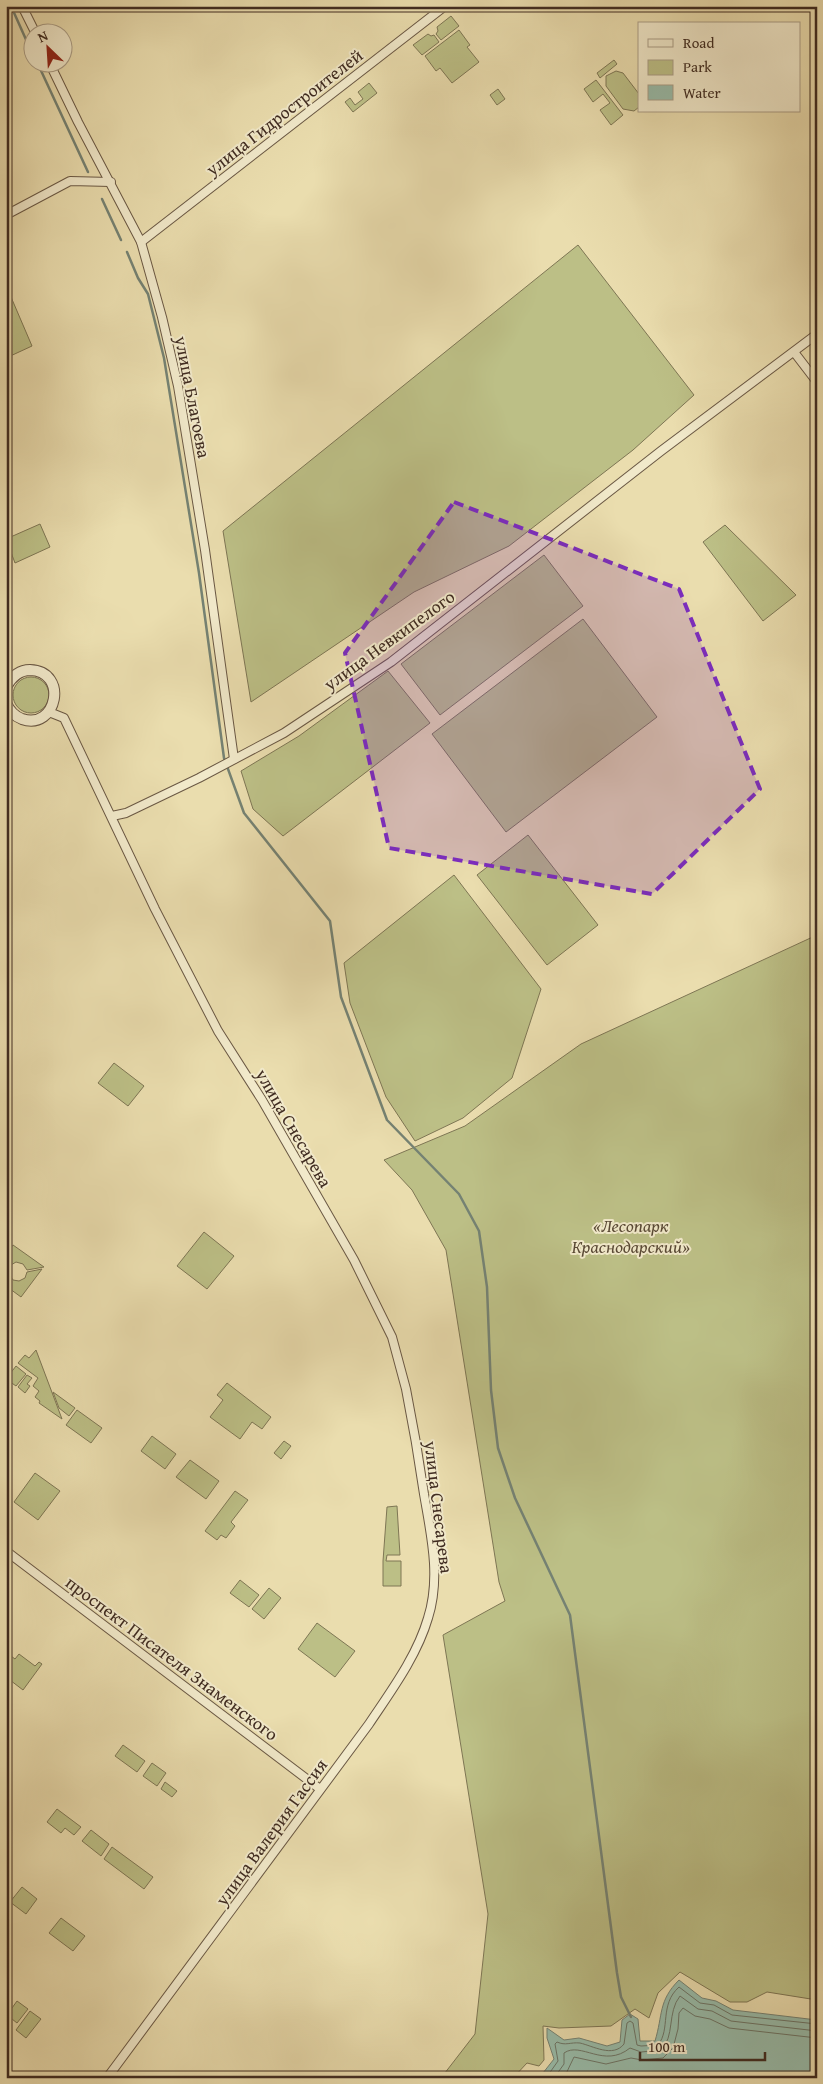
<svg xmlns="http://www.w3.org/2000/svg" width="823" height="2084" font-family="'Gentium Book Plus',serif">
  <rect width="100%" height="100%" fill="#eaddae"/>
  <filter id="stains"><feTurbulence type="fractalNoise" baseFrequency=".004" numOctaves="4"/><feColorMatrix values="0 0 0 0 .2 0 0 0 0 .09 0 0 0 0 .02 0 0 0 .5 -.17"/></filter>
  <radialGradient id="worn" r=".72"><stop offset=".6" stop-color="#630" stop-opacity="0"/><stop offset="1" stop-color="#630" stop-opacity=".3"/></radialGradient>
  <g fill="#bcbf86" stroke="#7e7654">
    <polygon points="451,16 459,26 441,40 436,34 438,31 437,27"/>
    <polygon points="459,30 470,45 467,47 479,62 452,83 440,68 436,71 425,56"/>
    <polygon points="428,34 431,36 434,35 439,42 422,55 413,45"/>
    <polygon points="614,60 617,64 600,78 597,73"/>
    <polygon points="616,71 623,73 639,94 639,107 634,111 623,109 606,86 606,76"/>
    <polygon points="596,80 623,115 611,125 600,110 610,103 603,94 593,102 584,89"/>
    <polygon points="369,83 377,93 353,112 345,102 350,98 355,105 363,99 358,92"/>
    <polygon points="498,89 505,99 497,105 490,95"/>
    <polygon points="578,245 694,395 633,450 509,546 414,592 251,702 223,531"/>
    <polygon points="6,290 8,290 32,346 6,358"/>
    <polygon points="40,524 50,547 15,563 6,539"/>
    <polygon points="725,525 796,595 763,621 703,542"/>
    <polygon points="544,555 583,606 440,715 401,664"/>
    <polygon points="583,619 657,717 506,832 432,734"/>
    <polygon points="388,671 430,723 283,836 253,809 241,771 299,736"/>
    <circle cx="31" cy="695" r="18"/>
    <polygon points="528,835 598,925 547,965 477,875"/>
    <polygon points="454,875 541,989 512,1078 463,1118 415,1141 386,1097 350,1003 344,963"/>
    <polygon points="817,935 817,2000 767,1992 747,2002 730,2002 680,1972 658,1993 649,2018 635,2009 611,2026 559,2028 543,2026 544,2060 539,2066 527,2063 513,2078 441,2078 475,2034 488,1914 443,1635 505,1601 499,1582 446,1250 412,1190 384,1160 465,1126 581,1044"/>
    <polygon points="114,1063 144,1086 128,1106 98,1083"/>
    <polygon points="204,1232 234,1256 207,1289 177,1266"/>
    <polygon points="13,1245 44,1267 27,1270 23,1264 16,1262 11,1265 9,1272 6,1273 6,1255"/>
    <polygon points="42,1269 21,1297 6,1286 6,1275 9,1274 13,1280 19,1281 25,1278 27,1272"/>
    <polygon points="36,1350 62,1419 39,1403 40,1401 35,1397 39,1391 33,1386 38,1378 18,1363 25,1355 29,1358"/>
    <polygon points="16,1366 26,1374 16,1386 6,1379"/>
    <polygon points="27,1375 32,1378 27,1384 30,1386 25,1393 18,1387"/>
    <polygon points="227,1383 271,1417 262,1429 252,1422 240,1439 210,1417 223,1400 217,1395"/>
    <polygon points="53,1392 75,1408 69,1416 59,1408"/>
    <polygon points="77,1410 102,1428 91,1443 66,1425"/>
    <polygon points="152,1436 176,1454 165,1469 141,1451"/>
    <polygon points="284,1441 291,1446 281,1459 274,1453"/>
    <polygon points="190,1460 219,1481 206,1499 176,1477"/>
    <polygon points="35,1473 60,1491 38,1520 14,1502"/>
    <polygon points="235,1491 248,1500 231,1522 235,1526 226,1538 221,1535 217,1540 205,1531"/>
    <polygon points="397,1506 400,1555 387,1555 386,1561 401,1561 401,1586 383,1586 383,1561 387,1507"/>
    <polygon points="240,1580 259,1595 249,1607 230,1593"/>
    <polygon points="269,1588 281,1598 264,1619 252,1609"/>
    <polygon points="317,1623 355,1651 335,1677 298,1649"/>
    <polygon points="19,1654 35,1666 39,1662 42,1664 23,1690 6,1677 6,1661 11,1656 15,1659"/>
    <polygon points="123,1745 145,1761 137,1772 115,1756"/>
    <polygon points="152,1763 166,1773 157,1786 143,1776"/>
    <polygon points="165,1782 177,1791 172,1797 161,1789"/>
    <polygon points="57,1809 81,1827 74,1835 65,1828 61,1833 47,1822"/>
    <polygon points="91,1830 109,1844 101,1856 82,1841"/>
    <polygon points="112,1847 153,1877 144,1889 104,1859"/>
    <polygon points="22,1887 37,1899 26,1914 10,1902"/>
    <polygon points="61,1918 85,1936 73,1951 49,1933"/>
    <polygon points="17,2001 28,2009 17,2023 7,2015"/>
    <polygon points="30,2011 41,2019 26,2038 16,2030"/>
  </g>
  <path fill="#98bcaa" stroke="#758273" d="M679,1980L702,1998L716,2001L733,2010L817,2020V2078H539L554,2059L547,2038V2028L564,2040L579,2038L607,2046L620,2042L622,2020L630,2014L638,2019L640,2041H655C663,2015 658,2001 679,1980Z"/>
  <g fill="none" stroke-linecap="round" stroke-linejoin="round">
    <g stroke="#6c7466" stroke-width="1">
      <path d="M546,2078L558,2061L555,2044L557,2042C566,2046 570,2042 580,2043C593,2046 613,2058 624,2044L627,2023L630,2021L633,2023L637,2045L641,2046L658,2045C671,2029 659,2005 679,1987L700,2003L714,2005L732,2015L817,2024"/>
      <path d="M554,2078L564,2064V2053C581,2041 604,2069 630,2048L641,2052L661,2050C675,2037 667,2012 680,1996L698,2009L712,2011L731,2021L817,2031"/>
      <polyline points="564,2078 574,2057 606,2064 631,2058 642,2060 663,2058 673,2048 678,2029 679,2013 683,2008 695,2016 710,2019 729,2028 817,2038"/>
    </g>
    <g stroke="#758273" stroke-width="2.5">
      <polyline points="11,6 32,53"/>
      <polyline points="37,62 88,172"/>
      <polyline points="102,199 121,240"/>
      <polyline points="127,252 138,278 148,294 164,358 199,573 224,758 244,813 330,921 341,997 387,1120 459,1194 479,1231 487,1287 491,1390 498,1448 515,1498 570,1615 617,1973 621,1997 631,2017"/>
    </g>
    <defs>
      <g id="minor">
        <polyline points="22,6 35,32"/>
        <polyline points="49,62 78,122 141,242 162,317 178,386 205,550 234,759"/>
        <polyline points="6,215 70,181 111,182"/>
        <polyline points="141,242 445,6"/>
        <polyline points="794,352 817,382"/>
        <path d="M49,712L64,718L155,909L218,1031L262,1100L354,1260L392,1337L406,1389C413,1424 419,1459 424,1494C431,1535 441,1577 428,1618C417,1656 391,1691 369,1724L107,2078"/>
        <polyline points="112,816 126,813 199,778 284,733 391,662 661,451 817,334"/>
        <polyline points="6,1551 320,1789"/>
      </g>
      <path id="tertiary" d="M6,687C11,678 19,670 30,670C69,671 57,731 22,719C14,716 9,710 6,703"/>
    </defs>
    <use href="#minor" stroke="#6a5844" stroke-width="10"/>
    <use href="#tertiary" stroke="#6a5844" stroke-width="12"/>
    <use href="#minor" stroke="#f1e9ca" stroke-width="8"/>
    <use href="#tertiary" stroke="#f1e9ca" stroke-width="10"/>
  </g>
  <path fill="#7b2cbf" fill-opacity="0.2" stroke="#7b2cbf" stroke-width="4" stroke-dasharray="10 6" stroke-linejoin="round" d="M454,502L679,589L760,789L652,894L389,848L345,653Z"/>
  <g text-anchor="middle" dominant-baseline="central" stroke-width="4" stroke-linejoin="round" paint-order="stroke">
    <g font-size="18" fill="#402c21" stroke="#f1e9ca">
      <text transform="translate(284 112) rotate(-38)">улица Гидростроителей</text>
      <text transform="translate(193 397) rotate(79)">улица Благоева</text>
      <text transform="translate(389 640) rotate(-36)">улица Невкипелого</text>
      <text transform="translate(294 1128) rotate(60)">улица Снесарева</text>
      <text transform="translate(439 1507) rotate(83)">улица Снесарева</text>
      <text transform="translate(172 1658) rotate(37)">проспект Писателя Знаменского</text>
      <text transform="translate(271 1832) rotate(-54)">улица Валерия Гассия</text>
    </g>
    <g font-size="18" font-style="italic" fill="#594935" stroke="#f1e9ca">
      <text x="631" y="1225">«Лесопарк<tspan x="631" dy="21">Краснодарский»</tspan></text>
    </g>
  </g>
  <rect width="823" height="2084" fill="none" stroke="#eaddae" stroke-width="25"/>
  <rect x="8" y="8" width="808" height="2069" fill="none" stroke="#402c21" stroke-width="2.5"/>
  <rect x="12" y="12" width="798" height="2059" fill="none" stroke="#402c21"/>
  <rect x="638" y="22" width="162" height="90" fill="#f1e9ca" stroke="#aa9d86"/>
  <rect x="648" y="39" width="25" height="8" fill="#f1e9ca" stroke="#aa9d86"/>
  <text x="683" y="48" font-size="15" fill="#402c21">Road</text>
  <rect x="648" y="60" width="25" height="15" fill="#bcbf86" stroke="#aa9d86"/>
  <text x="683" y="72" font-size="15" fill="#402c21">Park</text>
  <rect x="648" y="85" width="25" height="15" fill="#98bcaa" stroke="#aa9d86"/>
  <text x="683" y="98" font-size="15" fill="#402c21">Water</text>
  <g transform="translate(48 48) rotate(335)"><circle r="24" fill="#f1e9ca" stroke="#aa9d86"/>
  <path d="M0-4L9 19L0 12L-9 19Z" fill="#8f2418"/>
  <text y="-8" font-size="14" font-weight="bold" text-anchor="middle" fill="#402c21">N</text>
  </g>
  <path d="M640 2052v8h125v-8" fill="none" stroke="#402c21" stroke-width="2.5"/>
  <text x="648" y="2052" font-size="15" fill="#402c21" stroke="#f1e9ca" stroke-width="4" paint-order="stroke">100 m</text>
  <rect width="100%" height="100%" filter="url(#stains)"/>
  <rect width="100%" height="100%" fill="url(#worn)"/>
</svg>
